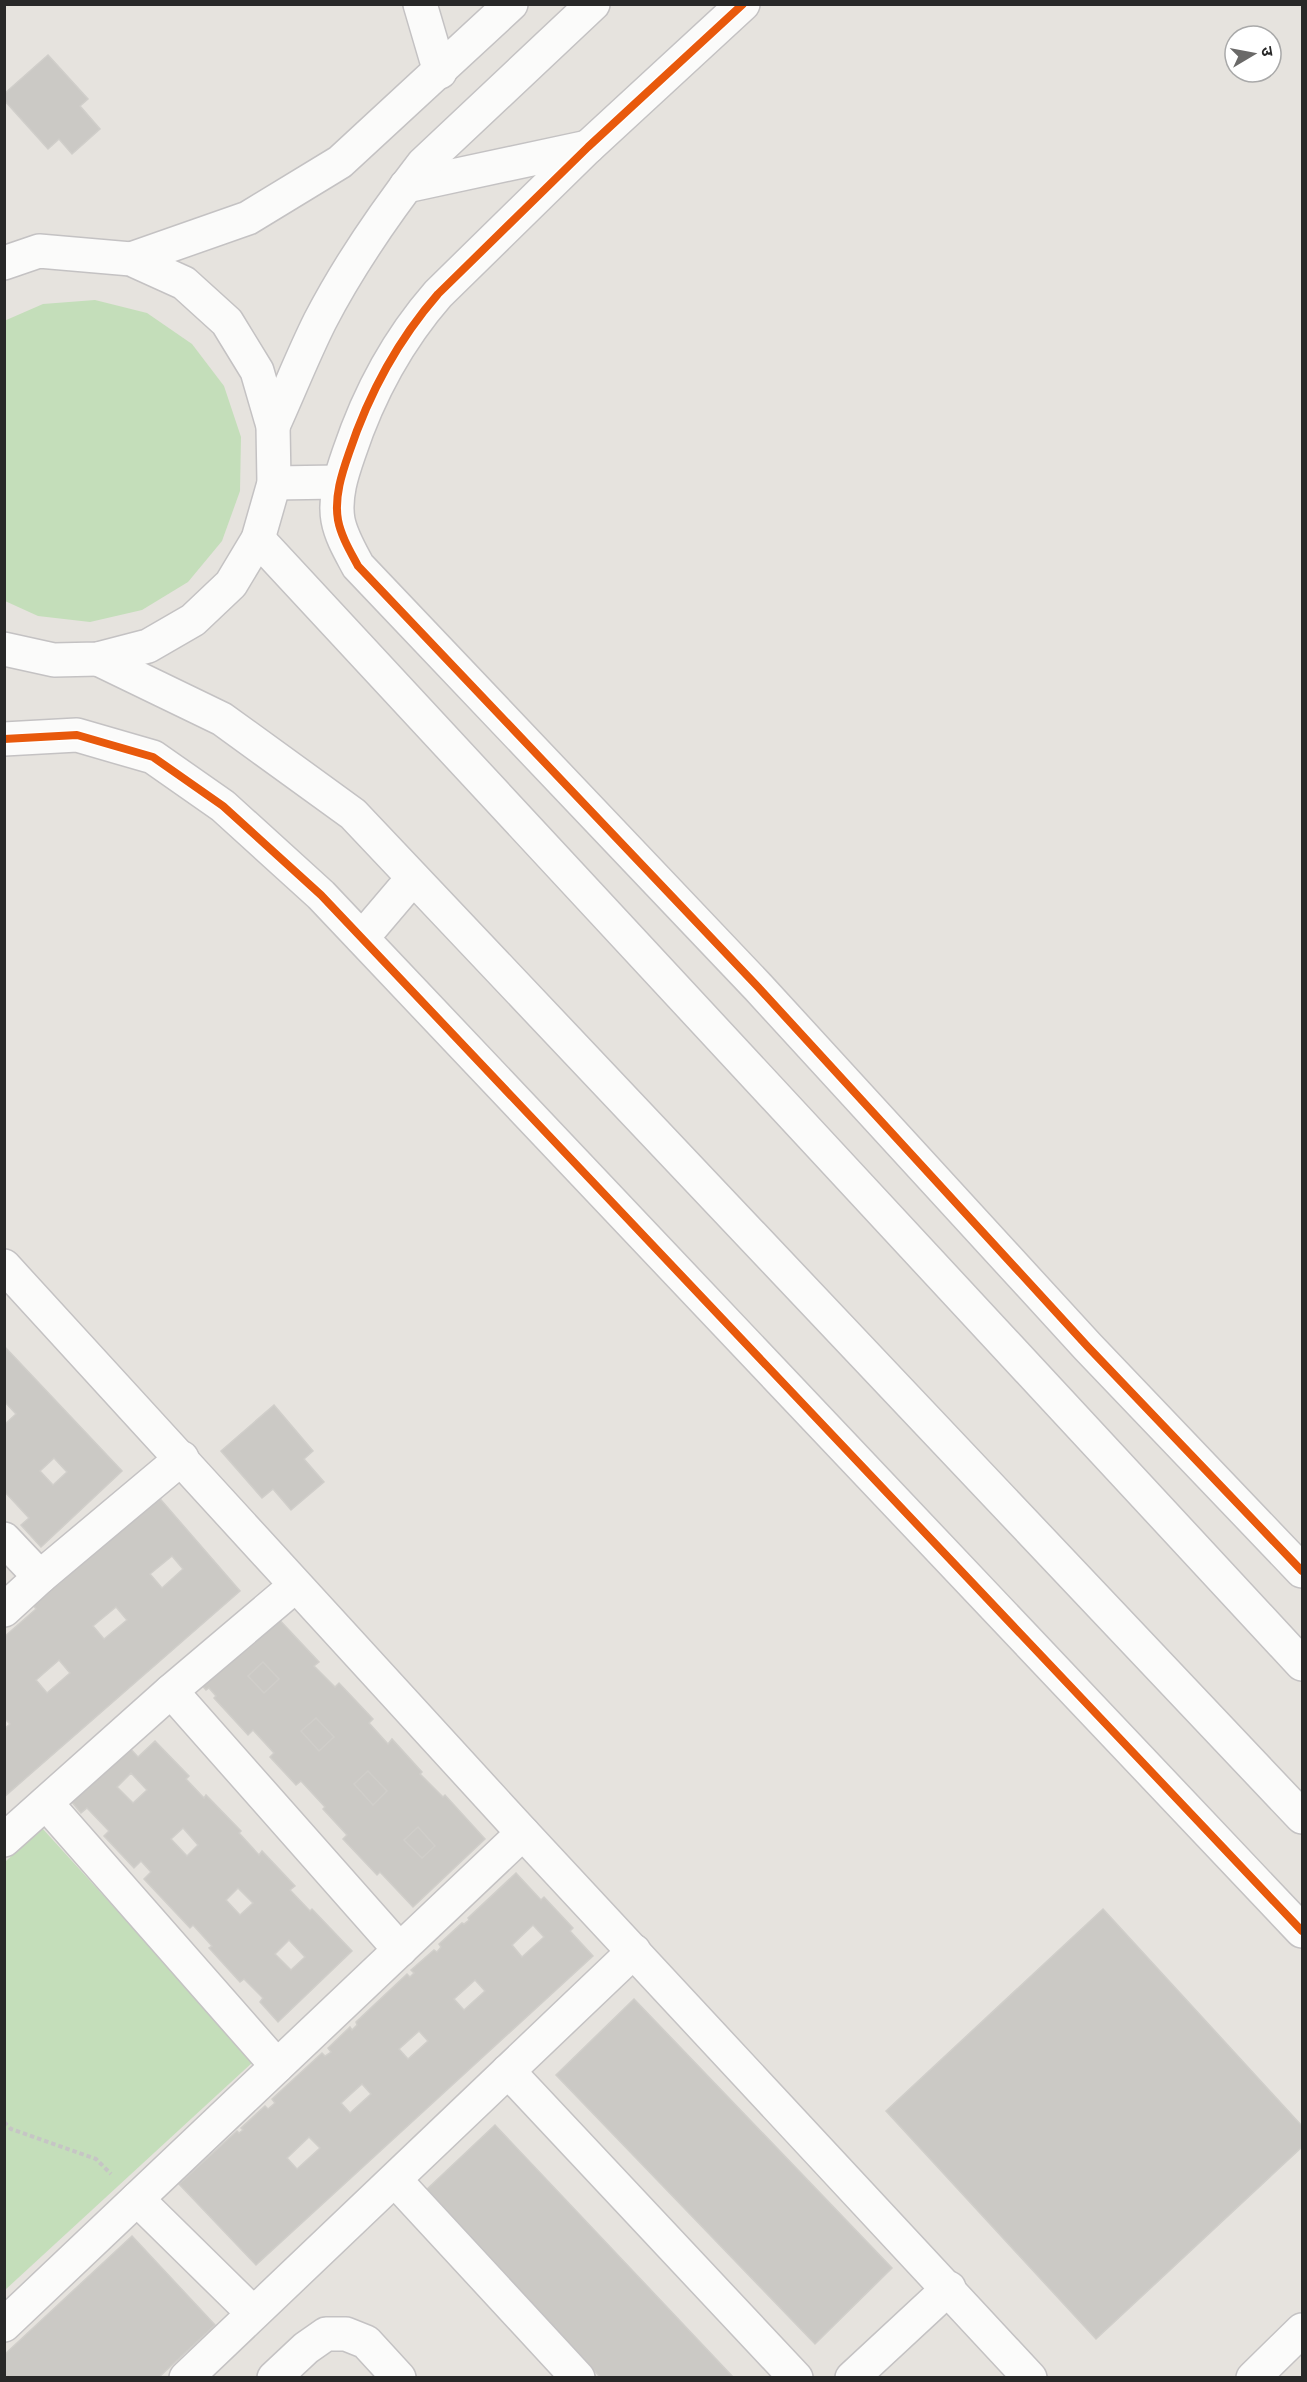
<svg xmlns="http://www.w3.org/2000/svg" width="1307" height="2382" font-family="Raleway,'Noto Sans Devanagari',sans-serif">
  <rect width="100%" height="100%" fill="#e6e3de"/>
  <g fill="#c4deba">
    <polygon points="95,300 147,313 192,344 224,386 241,437 240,491 222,541 188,582 142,610 90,622 38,616 5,601 4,321 43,304"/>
    <polygon points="42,1828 254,2061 5,2290 5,1862"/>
  </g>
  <g fill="#cbc9c5" stroke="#d0ceca" stroke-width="1.5" fill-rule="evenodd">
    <polygon points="48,55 88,99 80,106 100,129 72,154 59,139 48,149 4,100 4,94"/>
    <path d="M4,1346L122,1471L41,1547L21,1525L29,1518L4,1491V1425L16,1414L4,1401ZM54,1458L67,1472L53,1485L40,1471Z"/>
    <polygon points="274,1405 313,1451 304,1459 324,1482 291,1510 273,1489 262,1498 221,1451"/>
    <path d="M155,1493L240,1591L4,1797V1729L10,1724L4,1718V1637L36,1609L31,1602L55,1581L57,1585L96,1551ZM172,1556L183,1569L162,1588L150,1574ZM116,1607L127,1620L104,1639L93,1626ZM59,1660L70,1673L47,1693L36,1680Z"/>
    <polygon points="273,1613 319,1662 314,1666 335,1687 339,1683 373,1719 369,1723 388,1744 392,1739 422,1772 420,1774 443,1797 445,1795 485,1839 413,1907 380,1872 377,1875 343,1839 347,1835 323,1809 325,1807 301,1781 296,1785 270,1757 274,1753 253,1730 248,1735 214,1698 216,1696 209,1688 206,1690 200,1683"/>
    <polygon points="263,1662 279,1679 264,1693 248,1676"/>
    <polygon points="316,1718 334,1737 319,1751 301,1731"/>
    <path d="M155,1741L189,1776L186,1779L204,1798L206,1795L241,1831L239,1833L259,1855L262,1851L295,1886L290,1890L310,1911L312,1909L352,1951L278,2022L260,2002L263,1998L244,1979L240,1982L209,1948L212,1946L193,1925L190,1928L144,1879L151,1872L141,1861L134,1868L104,1836L109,1831L87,1808L81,1813L71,1801L128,1746L138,1757ZM131,1773L147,1790L133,1803L117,1787ZM183,1828L198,1845L187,1856L171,1839ZM238,1888L253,1903L240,1915L226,1900ZM289,1940L305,1957L291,1970L275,1954Z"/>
    <polygon points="368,1771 387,1791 373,1805 354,1784"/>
    <polygon points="418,1827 435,1846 422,1858 404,1840"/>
    <path d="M516,1873L541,1900L544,1897L573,1928L570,1931L593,1956L256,2265L179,2184L237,2131L239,2133L243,2130L241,2128L265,2106L268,2109L275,2103L272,2099L322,2053L325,2056L331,2052L328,2048L350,2027L352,2030L357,2025L356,2022L407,1974L410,1977L414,1973L411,1970L434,1950L437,1952L441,1947L439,1944L462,1923L464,1924L469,1920L468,1918ZM533,1925L544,1937L522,1957L512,1945ZM475,1980L485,1991L464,2010L454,1999ZM419,2031L428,2041L408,2059L399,2049ZM362,2084L371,2094L350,2113L341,2103ZM309,2137L320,2148L297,2169L287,2158Z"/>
    <polygon points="1103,1909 1302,2126 1302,2147 1096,2339 886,2111"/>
    <polygon points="634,1999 892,2268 815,2344 556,2075"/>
    <polygon points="495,2125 734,2378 601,2378 425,2191"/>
    <polygon points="132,2236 215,2325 158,2378 4,2378 4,2355"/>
  </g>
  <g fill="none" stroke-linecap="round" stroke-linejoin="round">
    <defs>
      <g id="minor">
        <polyline points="420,4 440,72"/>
        <path d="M743,4L588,147L438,294C397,341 369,393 349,453C342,473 334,497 338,520C341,536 350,551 358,566L758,987L1088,1347L1302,1571"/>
        <polyline points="406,186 588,147"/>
        <polyline points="274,483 339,482"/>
        <polyline points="4,739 77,735 153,757 223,806 321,895 1302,1931"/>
        <polyline points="362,938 413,878"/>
        <polyline points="4,1266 523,1833 1030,2378"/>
        <polyline points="4,1539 40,1577"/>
        <polyline points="4,1610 40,1577 182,1458"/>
        <polyline points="171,1691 400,1950"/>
        <polyline points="46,1803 277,2066"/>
        <polyline points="4,1840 171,1691 295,1586"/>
        <polyline points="508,2071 796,2378"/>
        <polyline points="395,2180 578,2378"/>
        <polyline points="137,2199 252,2312"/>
        <polyline points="4,2325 523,1833"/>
        <polyline points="186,2378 634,1951"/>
        <polyline points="274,2378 306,2348 326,2334 346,2334 366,2342 399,2378"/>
        <polyline points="852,2378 949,2288"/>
        <polyline points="1253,2378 1302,2330"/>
      </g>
      <g id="tertiary">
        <polyline points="131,259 248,218 340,162 511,4"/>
        <polyline points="4,263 39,251 131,259 184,283 227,322 257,371 273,426 274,483 258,539 231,584 193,620 148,646 98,659 54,660 4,649"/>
        <path d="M273,426C289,391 303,355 320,321C349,265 385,213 423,164L593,4"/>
        <polyline points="258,539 1302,1664"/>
        <polyline points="98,659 222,719 353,814 1302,1817"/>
      </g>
    </defs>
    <use href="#minor" stroke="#c4c2c3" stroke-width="36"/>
    <use href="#tertiary" stroke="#c4c2c3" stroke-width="36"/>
    <polyline stroke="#c6c5c5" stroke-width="4" stroke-dasharray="4.5 3" stroke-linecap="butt" points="4,2122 11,2129 96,2159 111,2174"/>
    <use href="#minor" stroke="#fbfbfa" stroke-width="33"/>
    <use href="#tertiary" stroke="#fbfbfa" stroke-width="33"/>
    <defs>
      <g id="cycleway">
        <path d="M743,4L588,147L438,294C397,341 369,393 349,453C342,473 334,497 338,520C341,536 350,551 358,566L758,987L1088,1347L1302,1571"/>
        <polyline points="4,739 77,735 153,757 223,806 321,895 1302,1931"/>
      </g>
    </defs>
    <use href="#cycleway" stroke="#fff" stroke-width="11"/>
    <use href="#cycleway" stroke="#e8590c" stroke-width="8"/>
  </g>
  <rect width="1307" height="2382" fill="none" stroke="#282828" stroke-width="12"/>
  <g transform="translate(1253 54) rotate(80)"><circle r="28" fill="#ffffff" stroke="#a9a9a9" stroke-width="1.5"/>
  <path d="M0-4.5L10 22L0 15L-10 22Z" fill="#6a6968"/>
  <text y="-9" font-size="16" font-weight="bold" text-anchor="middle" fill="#282828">उ</text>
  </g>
</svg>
